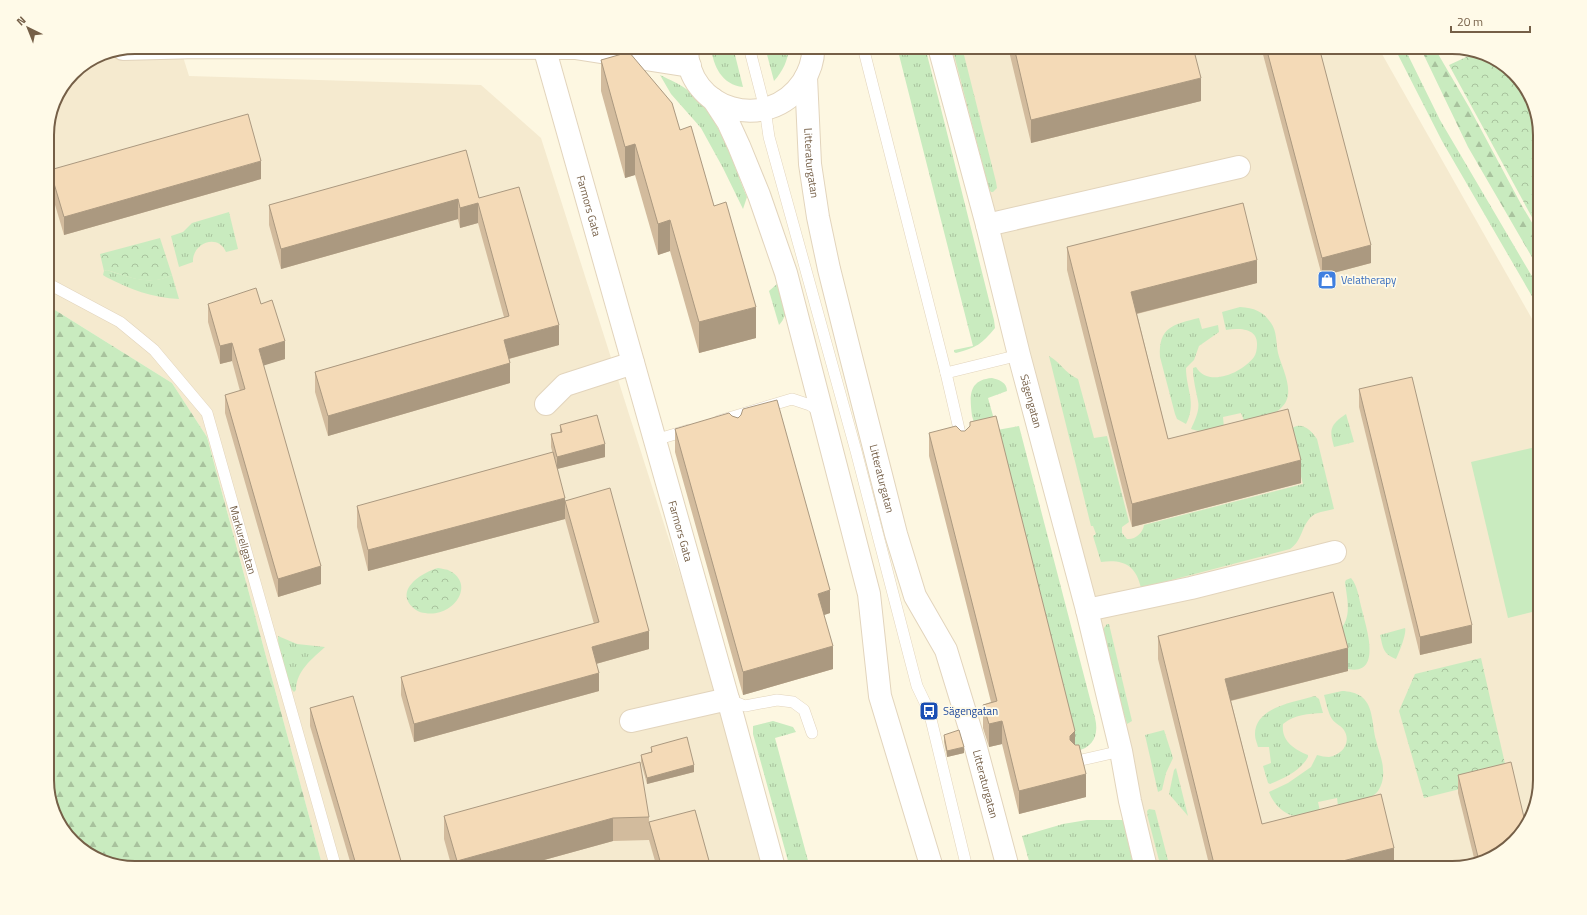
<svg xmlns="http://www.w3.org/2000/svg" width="1587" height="915" font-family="'Titillium Web',sans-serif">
  <defs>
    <pattern id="grass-tufts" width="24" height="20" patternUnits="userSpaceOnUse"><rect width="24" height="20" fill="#c9ebbf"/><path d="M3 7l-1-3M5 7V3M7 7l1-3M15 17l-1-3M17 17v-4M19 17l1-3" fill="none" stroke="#a8c29d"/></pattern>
    <pattern id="forest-firs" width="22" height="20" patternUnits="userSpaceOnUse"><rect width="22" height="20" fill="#c9ebbf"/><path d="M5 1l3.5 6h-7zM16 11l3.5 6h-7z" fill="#a8c29d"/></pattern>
    <pattern id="park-crowns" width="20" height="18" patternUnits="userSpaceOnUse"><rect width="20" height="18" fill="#c9ebbf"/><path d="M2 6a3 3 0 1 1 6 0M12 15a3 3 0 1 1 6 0" fill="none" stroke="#a8c29d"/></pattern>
  </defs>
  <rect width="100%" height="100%" fill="#fdf7e1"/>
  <g fill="#f5eacf">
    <polygon points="135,47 180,47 189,76 481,85 541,138 722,706 767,868 323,868 207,437 172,383 47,305 47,129 54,101 73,73 101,54"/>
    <polygon points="936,47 1378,47 1540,333 1540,781 1528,824 1496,856 1453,868 1143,868"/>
  </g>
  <g fill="url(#grass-tufts)">
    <path d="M711,47H733L743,87C722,85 713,66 711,47Z"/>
    <path d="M765,47H789C788,60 783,71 774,81Z"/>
    <path d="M897,47H925L938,97L994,320L995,328C981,345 977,347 956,353L954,352V350L973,346Z"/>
    <polygon points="952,47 962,47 996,182 997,188 993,192 991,192 989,189"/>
    <polygon points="1394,47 1404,47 1440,120 1540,290 1540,310 1442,141"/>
    <path d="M660,75C670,80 681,84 690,92C720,117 732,161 747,197L743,209L723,168L701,128L671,94Z"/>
    <path d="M229,212L238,249L226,252C218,233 192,243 193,262L179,267L171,236L183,232L192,223Z"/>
    <path d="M107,270C128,277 151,286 172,275L179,299C153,298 129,289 106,277L103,275L104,271Z"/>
    <path d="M777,284C787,295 790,314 779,325L769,291Z"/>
    <path d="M1240,307C1254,308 1263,311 1271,323C1277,331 1276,343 1278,353C1282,369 1297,394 1281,408C1272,417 1256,419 1245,423L1241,413L1223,417L1224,428C1213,431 1203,433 1191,429C1195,420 1200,410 1198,401C1196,390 1193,380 1193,368L1196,367C1208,388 1242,373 1254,357C1256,354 1257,349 1257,345C1258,328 1239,328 1226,330L1222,312Z"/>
    <path d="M1199,318L1202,329L1218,325L1219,332L1199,346L1194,360L1186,368C1186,389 1197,403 1186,424L1177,419L1175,414L1160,357C1158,327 1174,324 1199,318Z"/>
    <path d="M1049,356C1060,362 1065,373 1078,379L1094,438L1107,436L1129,522L1122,527V533L1127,539C1135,540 1143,533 1144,525L1303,484L1289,431C1300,419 1311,430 1317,439L1334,509C1326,511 1315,512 1310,518C1301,528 1302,541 1290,549L1141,588C1136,565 1123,559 1101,562L1093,536L1096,534L1093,526H1091Z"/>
    <path d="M992,378C999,380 1007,382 1007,391L988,398L997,430L1019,426L1095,718C1099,734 1094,748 1076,751L972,416C970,398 967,380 992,378Z"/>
    <path d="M1346,414L1354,442L1334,447C1329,429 1330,425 1346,414Z"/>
    <path d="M1351,578C1358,586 1359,600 1362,610C1366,627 1383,676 1348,669L1338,632C1353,618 1347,600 1345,582L1346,580Z"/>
    <polygon points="1107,624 1109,624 1132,721 1127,724 1104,644 1104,628"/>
    <path d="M1405,628C1407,633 1399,653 1396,659C1383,654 1383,648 1380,635Z"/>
    <path d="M278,636L297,644L325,647C312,659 296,671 296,690L294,692C284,682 278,650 278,636Z"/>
    <path d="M1342,691C1348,691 1357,693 1362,697C1374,707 1372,727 1376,740C1378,750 1383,760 1383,770C1384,777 1382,785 1378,791C1369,802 1352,803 1338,806L1337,798L1318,802L1320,811C1315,813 1309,815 1304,816C1288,819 1274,806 1269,792L1288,783L1311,767L1317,755C1321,756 1325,757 1329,757C1341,755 1351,744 1345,732C1343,726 1335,724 1332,719C1328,713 1326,702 1324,695Z"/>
    <path d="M1315,696L1319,699L1323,713C1308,714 1295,714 1283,724C1281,741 1294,749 1308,755V757C1300,771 1285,778 1270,784L1268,783L1263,766L1271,763L1269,747H1258C1257,743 1255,739 1255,735C1254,707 1295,702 1315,696Z"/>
    <polygon points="773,721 793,727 796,732 775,738 810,868 790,868 753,734 753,726"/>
    <polygon points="1164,730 1173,758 1166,773 1162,790 1158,792 1145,735"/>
    <polygon points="1176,768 1188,816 1169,794 1174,770"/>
    <polygon points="1149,809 1155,810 1170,868 1161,868 1148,818 1147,811"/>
    <polygon points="1087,820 1123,820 1134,868 1031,868 1022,836 1063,824"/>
  </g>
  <g fill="url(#forest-firs)">
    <polygon points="1420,47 1434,47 1469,107 1522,206 1540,236 1540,271 1468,147"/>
    <polygon points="47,305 172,383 207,437 323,868 135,868 91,856 62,829 47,786"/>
  </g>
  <g fill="url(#park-crowns)">
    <polygon points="1475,53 1496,59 1525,86 1540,129 1540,232 1449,65"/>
    <path d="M160,238L172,275C150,287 129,277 107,270L104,271L100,254Z"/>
    <path d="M438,568C442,569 447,569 450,571C476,585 453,618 425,613C422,613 419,612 416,610C392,592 420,573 438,568Z"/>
    <polygon points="1481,658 1508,777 1424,798 1399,711 1415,674"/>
  </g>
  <polygon fill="#c9ebbf" points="1540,446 1540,610 1508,618 1471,462"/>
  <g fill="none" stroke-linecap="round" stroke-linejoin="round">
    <defs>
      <g id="service">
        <polyline points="749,47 765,109 769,137 856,451 917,686 929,711 967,868"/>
        <polyline points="863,47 946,373 962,442"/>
        <path id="s1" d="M47,283L120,322L154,350L207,413L336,868"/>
        <polyline points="946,373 1019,355"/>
        <polyline points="719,421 792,399 810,405 821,412"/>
        <polyline points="655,440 689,430"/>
        <polyline points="728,699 745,706 777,700 793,702 804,710 812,733"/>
        <polyline points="1077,761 1121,751"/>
      </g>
      <g id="minor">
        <path id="s2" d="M544,47L728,699"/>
        <path id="s3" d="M939,47L987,225L1019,355L1087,610L1121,751L1130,801L1146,868"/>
        <polyline points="123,49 197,47 575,48 690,66"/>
        <polyline points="987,225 1239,167"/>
        <polyline points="546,404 565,385 633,363"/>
        <polyline points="1087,610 1191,588 1335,552"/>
        <polyline points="631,721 728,699 774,868"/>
      </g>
      <g id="tertiary">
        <path d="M687,47C686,111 768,134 803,82C809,72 814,59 813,47"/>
        <path id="s4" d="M806,77L810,164L818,217L829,269L850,353L896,534L915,596L946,650L976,748L1008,868"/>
        <polyline points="713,99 728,122 739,146 759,195 786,273 869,594 880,696 932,868"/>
      </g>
    </defs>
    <use href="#service" stroke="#e2d4bc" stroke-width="12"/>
    <use href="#minor" stroke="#e2d4bc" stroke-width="24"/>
    <use href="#tertiary" stroke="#e2d4bc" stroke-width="24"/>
    <use href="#service" stroke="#fff" stroke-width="11"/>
    <use href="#minor" stroke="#fff" stroke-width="22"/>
    <use href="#tertiary" stroke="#fff" stroke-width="22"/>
  </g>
  <g fill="#d2bb9d">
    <polygon points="1008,47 1069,47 1071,53 1201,101 1031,143"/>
    <polygon points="1261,47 1319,47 1371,263 1322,276"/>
    <polygon points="601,60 680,130 714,206 756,338 699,353 670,251 658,255 635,175 625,178 601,91"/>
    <polygon points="50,170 261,179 64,235 50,188"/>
    <polygon points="479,198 559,345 509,359 510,383 328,436 315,392 315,372 504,317 478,223 460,228 458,219 281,269 269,225 269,205"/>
    <polygon points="1067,247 1257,283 1137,314 1168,439 1301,483 1132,527 1067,270"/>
    <polygon points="208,304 261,304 285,359 263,365 321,584 278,597 225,413 225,395 240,391 232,361 220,364 208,322"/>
    <polygon points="1359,389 1472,643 1420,655 1359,407"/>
    <polygon points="732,416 738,418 830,613 824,615 833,669 743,695 675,452 675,429"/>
    <polygon points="560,425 605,457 557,469 551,447 551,434 560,432"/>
    <polygon points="929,433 1075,745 1086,797 1019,814 1002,744 989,747 983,728 983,705 991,702 929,456"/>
    <polygon points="565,501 649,649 596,664 599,691 414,742 401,695 401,677 594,624 565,519 368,571 357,527 357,506"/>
    <polygon points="1158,636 1348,671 1231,701 1262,824 1394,868 1210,868 1158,659"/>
    <polygon points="310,708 403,868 352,868 310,726"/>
    <polygon points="944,735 964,753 947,757 944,742"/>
    <polygon points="651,747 694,772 647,784 641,762 641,755 651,752"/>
    <polygon points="1458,775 1496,856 1475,862 1458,793"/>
    <polygon points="444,816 649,817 649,822 711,868 657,868 649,840 613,841 515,868 452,868 444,839"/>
  </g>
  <g fill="#ab9980">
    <polygon points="1201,78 1201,101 1031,143 1031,120"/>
    <polygon points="635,144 635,175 625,178 625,147"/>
    <polygon points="261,161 261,179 64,235 64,217"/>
    <polygon points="458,199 458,219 281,269 281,249"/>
    <polygon points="478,203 478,223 460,228 460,208"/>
    <polygon points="670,220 670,251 658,255 658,224"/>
    <polygon points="1371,245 1371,263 1322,276 1322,258"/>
    <polygon points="1257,260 1257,283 1131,315 1131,292"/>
    <polygon points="756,307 756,338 699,353 699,322"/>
    <polygon points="559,325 559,345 504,360 504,340"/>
    <polygon points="285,341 285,359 259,367 259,349"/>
    <polygon points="232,343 232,361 220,364 220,346"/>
    <polygon points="510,363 510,383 328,436 328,416"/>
    <polygon points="605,444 605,457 557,469 557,457"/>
    <polygon points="1301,460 1301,483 1132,527 1132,504"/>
    <polygon points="565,498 565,519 368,571 368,550"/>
    <polygon points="321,566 321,584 278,597 278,579"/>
    <polygon points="830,590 830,613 818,617 818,594"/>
    <polygon points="1472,625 1472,643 1420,655 1420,637"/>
    <polygon points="649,631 649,649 592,665 592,647"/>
    <polygon points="833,646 833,669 743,695 743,672"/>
    <polygon points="1348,648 1348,671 1225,702 1225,679"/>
    <polygon points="599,673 599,691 414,742 414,724"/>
    <polygon points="1002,721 1002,744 989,747 989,724"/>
    <polygon points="1075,731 1075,754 1070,759 1070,736"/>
    <polygon points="964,747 964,753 947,757 947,751"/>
    <polygon points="694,765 694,772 647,784 647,778"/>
    <polygon points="1086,774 1086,797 1019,814 1019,791"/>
    <polygon points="613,818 613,841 515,868 457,868 457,861"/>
    <polygon points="1394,848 1394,868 1315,868"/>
  </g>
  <g fill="#f4dab7" stroke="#ab9980">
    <polygon points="1014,47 1069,47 1071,53 1094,47 1193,47 1201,78 1031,120"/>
    <polygon points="1266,47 1319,47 1371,245 1322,258"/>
    <polygon points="629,52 672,103 680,130 691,126 714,206 726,202 756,307 699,322 670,220 658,224 635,144 625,147 601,60"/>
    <polygon points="248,114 261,161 64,217 50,170"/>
    <polygon points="466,150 479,198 519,187 559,325 504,340 510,363 328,416 315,372 509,316 478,203 460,208 458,199 281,249 269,205"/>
    <polygon points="1243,203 1257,260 1131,292 1168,439 1288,409 1301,460 1132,504 1067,247"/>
    <polygon points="256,288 261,304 272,300 285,341 259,349 321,566 278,579 225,395 245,389 232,343 220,346 208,304"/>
    <polygon points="1412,377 1472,625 1420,637 1359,389"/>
    <polygon points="777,400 830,590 818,594 833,646 743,672 675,429 729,413 732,416 738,418 741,415 743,409"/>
    <polygon points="597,415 605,444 557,457 551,434 562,432 560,425"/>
    <polygon points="996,416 1075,731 1070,736 1070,740 1075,745 1079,745 1086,774 1019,791 1002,721 989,724 983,705 997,701 929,433 956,426 961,431 965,431 970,426 970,422"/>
    <polygon points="553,452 565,498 368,550 357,506"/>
    <polygon points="610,488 649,631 592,647 599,673 414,724 401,677 599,622 565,501"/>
    <polygon points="1333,592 1348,648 1225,679 1262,824 1381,794 1394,848 1315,868 1215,868 1158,636"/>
    <polygon points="353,696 403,868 357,868 310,708"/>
    <polygon points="959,730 964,747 947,751 944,735"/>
    <polygon points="687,737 694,765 647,778 641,755 652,752 651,747"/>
    <polygon points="640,762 649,817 613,818 457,861 444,816"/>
    <polygon points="1511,762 1526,826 1496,856 1479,861 1458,775"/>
    <polygon points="695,810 711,868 662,868 649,822"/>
  </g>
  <defs>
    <symbol id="shop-square" viewBox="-11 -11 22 22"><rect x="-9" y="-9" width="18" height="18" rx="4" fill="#3f7fe0" stroke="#fffae8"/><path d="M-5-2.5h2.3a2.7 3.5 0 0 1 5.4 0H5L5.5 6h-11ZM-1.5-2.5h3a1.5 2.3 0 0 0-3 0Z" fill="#fff"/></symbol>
    <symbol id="bus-square" viewBox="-11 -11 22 22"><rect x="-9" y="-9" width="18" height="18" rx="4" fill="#1a4fb4" stroke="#fffae8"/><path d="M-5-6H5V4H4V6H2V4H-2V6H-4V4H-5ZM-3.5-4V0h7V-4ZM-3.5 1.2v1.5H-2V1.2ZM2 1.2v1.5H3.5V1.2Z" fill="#fff"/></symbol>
  </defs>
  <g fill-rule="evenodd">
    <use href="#shop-square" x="1316" y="269" width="22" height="22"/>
    <use href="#bus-square" x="918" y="700" width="22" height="22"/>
  </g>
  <g text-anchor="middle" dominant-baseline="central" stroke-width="3.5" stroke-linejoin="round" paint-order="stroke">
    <g font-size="11" fill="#755f47" stroke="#fffae8">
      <text stroke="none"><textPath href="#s4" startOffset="86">Litteraturgatan</textPath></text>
      <text stroke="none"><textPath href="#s2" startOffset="165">Farmors Gata</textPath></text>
      <text stroke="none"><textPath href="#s3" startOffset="366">Sägengatan</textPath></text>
      <text stroke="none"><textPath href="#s4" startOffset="410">Litteraturgatan</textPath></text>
      <text stroke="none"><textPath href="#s2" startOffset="503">Farmors Gata</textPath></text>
      <text stroke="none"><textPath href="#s1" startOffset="341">Markurellgatan</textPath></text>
      <text stroke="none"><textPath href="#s4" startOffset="734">Litteraturgatan</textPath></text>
    </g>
    <g font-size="11" fill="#366cbe" stroke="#fffae8" text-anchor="start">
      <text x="1341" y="280">Velatherapy</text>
    </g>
    <g font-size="11" fill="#164399" stroke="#fffae8" text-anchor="start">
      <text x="943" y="711">Sägengatan</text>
    </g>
  </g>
  <path d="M0 0H1587V915H0ZM135 54H1452A81 81 0 0 1 1533 135V780A81 81 0 0 1 1452 861H135A81 81 0 0 1 54 780V135A81 81 0 0 1 135 54Z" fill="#fffae8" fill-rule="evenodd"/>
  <path fill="none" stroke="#755f47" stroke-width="2" d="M135 54H1452A81 81 0 0 1 1533 135V780A81 81 0 0 1 1452 861H135A81 81 0 0 1 54 780V135A81 81 0 0 1 135 54Z"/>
  <g transform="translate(28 28) rotate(317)" stroke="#fffae8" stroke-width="3" paint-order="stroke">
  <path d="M0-3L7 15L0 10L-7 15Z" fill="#755f47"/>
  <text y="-6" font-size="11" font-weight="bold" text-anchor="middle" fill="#755f47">N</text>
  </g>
  <path d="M1451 26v6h79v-6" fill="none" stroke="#755f47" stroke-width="2"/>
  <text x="1457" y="26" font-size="12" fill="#755f47" stroke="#fffae8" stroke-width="3" paint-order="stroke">20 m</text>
</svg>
